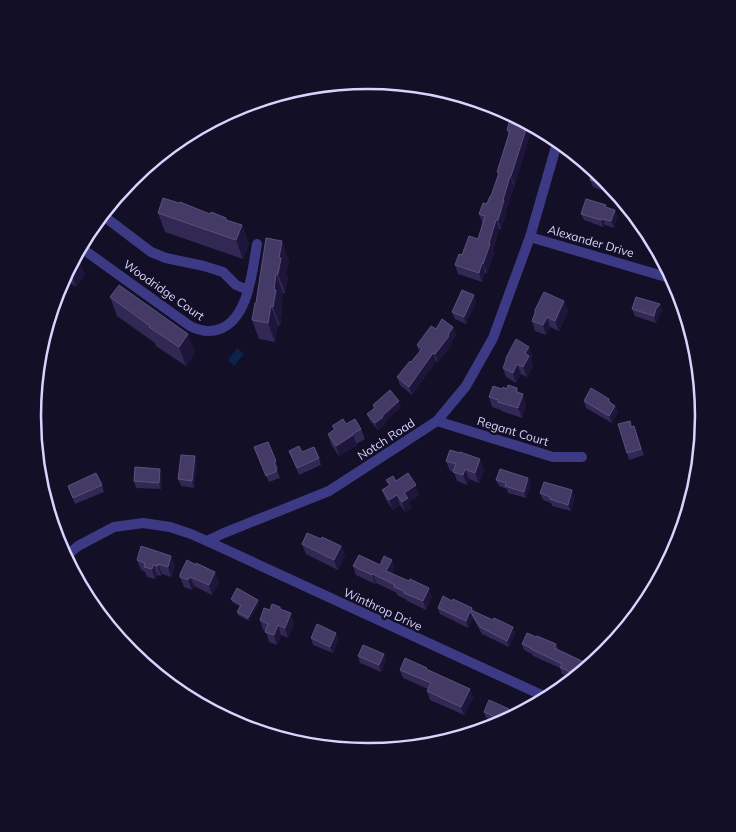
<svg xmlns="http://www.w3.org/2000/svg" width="736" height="832" font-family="Mulish,sans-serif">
  <rect width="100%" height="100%" fill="#130f26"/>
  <polygon fill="#0c2248" points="237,348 244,354 234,366 228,360"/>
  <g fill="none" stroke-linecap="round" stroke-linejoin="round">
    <g stroke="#3d3a85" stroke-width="10">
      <polyline points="101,214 151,252 166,258 204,266 223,272 236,285 248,290"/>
      <polyline points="530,237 673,279"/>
      <path d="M80,247L190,326C200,331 209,333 220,329C249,318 252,271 257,244"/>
      <polyline points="437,421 553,457 582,457"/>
      <polyline points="207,541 548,698"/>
      <polyline points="65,557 78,546 114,527 143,523 170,527 191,534 207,541 224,533 329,491 437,421 466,386 493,338 530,237 558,140"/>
    </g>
  </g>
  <g fill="#312854">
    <polygon points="510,119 515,185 514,186 507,207 507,210 501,229 499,229 493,250 494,253 487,273 485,273 482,282 458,274 455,265 462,255 478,239 483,224 479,214 491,196 498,175 497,172 508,135 507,130"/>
    <polygon points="592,170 605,179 608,182 604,191 593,187 590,180 593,172"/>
    <polygon points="607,208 615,210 617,217 614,228 605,225 603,227 584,220 581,214"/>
    <polygon points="158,213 210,214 226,218 227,220 242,225 249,244 243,259 165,232"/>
    <polygon points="639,229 647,230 654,243 642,239"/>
    <polygon points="266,238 289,260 286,273 288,277 285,293 283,293 281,305 282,309 280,326 278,325 275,342 259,339 252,320 256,303"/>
    <polygon points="76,254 85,274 76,287 63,278"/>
    <polygon points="110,297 188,334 195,353 186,366 156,346 155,343 117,316"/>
    <polygon points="564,301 568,311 559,331 550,327 546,335 535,331 532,321"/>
    <polygon points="476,302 466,324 455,319 452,312"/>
    <polygon points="660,304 662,311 659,315 656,323 635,316 632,309"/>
    <polygon points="685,311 691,330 684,328 682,322"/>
    <polygon points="453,327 456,335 451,343 452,344 438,362 436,361 412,395 400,385 397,377 411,362 419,352 417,345 436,329"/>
    <polygon points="533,356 531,360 533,366 527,377 521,374 516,383 506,377 503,368"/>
    <polygon points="517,388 519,393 526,404 522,418 501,411 501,410 492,407 489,397 502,389"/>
    <polygon points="609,399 611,403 615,406 618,412 612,423 586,408 584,401"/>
    <polygon points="373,405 401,407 384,422 385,423 378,430 370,421 367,414 374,408"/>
    <polygon points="630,421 632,427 634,426 644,455 629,460 627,453"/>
    <polygon points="346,424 361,429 365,439 356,444 357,445 339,456 331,444 328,434 334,430 332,426"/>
    <polygon points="268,442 278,468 276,469 280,478 269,482 254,447"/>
    <polygon points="289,451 302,452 319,458 321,465 299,475"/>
    <polygon points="446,461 484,469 479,483 469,479 467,485 457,481 454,472 450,471"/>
    <polygon points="197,463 194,488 181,486 178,479"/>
    <polygon points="162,476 161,489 136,488 134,481"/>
    <polygon points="386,480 396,481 419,495 409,502 411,508 405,512 400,505 393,510 386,500 382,490 389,486"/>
    <polygon points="496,480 531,484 526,498 508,493 507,489 499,486"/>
    <polygon points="102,485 104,492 75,504 68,486"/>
    <polygon points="540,493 575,496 571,511 552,506 551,503 543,500"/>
    <polygon points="321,539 341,546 345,555 338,570 306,554 302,544"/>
    <polygon points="137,560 175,565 171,577 162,574 161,576 157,575 155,579 147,577 145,572 141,570"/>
    <polygon points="196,565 219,582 212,595 194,586 192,590 184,587 180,577"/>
    <polygon points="380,565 395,568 392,573 432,596 426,610 407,601 407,600 397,595 397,593 376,583 375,584 356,575 353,566"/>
    <polygon points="231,599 258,600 259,603 249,621 238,615 237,612 240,607 232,602"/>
    <polygon points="452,601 472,608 473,611 493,620 513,627 515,634 509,647 482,634 473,618 468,628 440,614 438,608"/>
    <polygon points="281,609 294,623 288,638 281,635 277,645 269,642 266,631 263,630 260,620 270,610"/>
    <polygon points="536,637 556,644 558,649 586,663 587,666 589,667 574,679 562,674 560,668 533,656 532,654 524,650 522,644"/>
    <polygon points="311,638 339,639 333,653 313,645"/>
    <polygon points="384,654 386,661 381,672 360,663 358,656"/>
    <polygon points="427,668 427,670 470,689 473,698 464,715 430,700 427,691 428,689 403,678 400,670"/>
    <polygon points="484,712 512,716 511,718 494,727 492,722 493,721 486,718"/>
  </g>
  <g fill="#1d163a">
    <polygon points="528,123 533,126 515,185 511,176"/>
    <polygon points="135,175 138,184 126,193 124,187 131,179"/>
    <polygon points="510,176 514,186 507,207 507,210 501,229 498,220 503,200"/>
    <polygon points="604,178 607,181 604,191 602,184"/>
    <polygon points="615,210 617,217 614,228 611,221"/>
    <polygon points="603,219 605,225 603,227 601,220"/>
    <polygon points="496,220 499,229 493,250 494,253 487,273 483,264 489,243"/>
    <polygon points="242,225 249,244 243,259 236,240"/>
    <polygon points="282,241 289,260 286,273 288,277 285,293 278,274 279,258"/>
    <polygon points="78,255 85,274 76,287 69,268"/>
    <polygon points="482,263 485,273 482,282 479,273"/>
    <polygon points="276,274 283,293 281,305 282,309 280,326 273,307 274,290"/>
    <polygon points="474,295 476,302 466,324 464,317"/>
    <polygon points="564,301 568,311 559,331 555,321"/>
    <polygon points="660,304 662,311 659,315 656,323 654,316 656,309"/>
    <polygon points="271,306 278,325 275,342 268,323"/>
    <polygon points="547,317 550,327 546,335 543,325"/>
    <polygon points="453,327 456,335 451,343 452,344 438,362 435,354"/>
    <polygon points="188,334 195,353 186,366 179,347"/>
    <polygon points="529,347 533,356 531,360 533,366 527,377 523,367 525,353"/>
    <polygon points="433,353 436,361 412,395 409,387"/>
    <polygon points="517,364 521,374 516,383 513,373"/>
    <polygon points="523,394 526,404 522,418 518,408"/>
    <polygon points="399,401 401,407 384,422 385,423 378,430 375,423 382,416"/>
    <polygon points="615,406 618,412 612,423 609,416"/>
    <polygon points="353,435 357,445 339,456 336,446"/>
    <polygon points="195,456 197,463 194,488 192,481"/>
    <polygon points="480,459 484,469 479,483 475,473"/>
    <polygon points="160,469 162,476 161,489 159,483"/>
    <polygon points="465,469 469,479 467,485 463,475"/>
    <polygon points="528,478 531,484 526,498 524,492"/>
    <polygon points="416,485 419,495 409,502 411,508 405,512 402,502 404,493"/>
    <polygon points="572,490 575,496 571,511 568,505"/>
    <polygon points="397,495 400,505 393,510 389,500"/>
    <polygon points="341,546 345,555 338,570 334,560"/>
    <polygon points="171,556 175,565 171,577 168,567"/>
    <polygon points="392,560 395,568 389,579 386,571"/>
    <polygon points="158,564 162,574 161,576 158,566"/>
    <polygon points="153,565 157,575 155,579 152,569"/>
    <polygon points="215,572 219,582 212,595 209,585"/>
    <polygon points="373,574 376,583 375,584 372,575"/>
    <polygon points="190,577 194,586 192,590 188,580"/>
    <polygon points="429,588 432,596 426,610 423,601"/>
    <polygon points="95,600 97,606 94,609 90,603"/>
    <polygon points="258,600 259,603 249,621 248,618"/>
    <polygon points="470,611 473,618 468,628 466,621"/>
    <polygon points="291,613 294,623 288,638 285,628"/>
    <polygon points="278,625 281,635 277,645 274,635"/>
    <polygon points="513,627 515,634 509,647 507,641"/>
    <polygon points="336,633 339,639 333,653 330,647"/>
    <polygon points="384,654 386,661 381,672 379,665"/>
    <polygon points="470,689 473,698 464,715 461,707"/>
    <polygon points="509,709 512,716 511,718 504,722"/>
  </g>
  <g fill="#433a66" stroke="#5a527e">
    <polygon points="515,116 528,123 511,176 510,176 503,200 504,200 498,220 496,220 489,243 490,244 483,264 482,263 479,273 455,265 459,254 462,255 469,236 478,239 485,216 479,214 483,203 487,204 490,196 491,196 499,173 497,172 510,131 507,130 510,119 513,120"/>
    <polygon points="593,169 604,178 602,184 590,180 594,171 592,170"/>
    <polygon points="163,198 179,203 180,202 210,214 211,212 226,218 226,220 242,225 236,240 158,213"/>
    <polygon points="586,199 606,205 605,207 615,210 611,221 603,219 601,220 581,214"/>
    <polygon points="641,222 647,230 648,232 639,229"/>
    <polygon points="266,238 282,241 279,258 281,258 278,274 276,274 274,290 276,290 273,307 271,306 268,323 252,320 255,303 256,303"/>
    <polygon points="76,254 78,255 69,268"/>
    <polygon points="119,285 188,334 179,347 149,327 150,326 110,297"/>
    <polygon points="462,290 474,295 464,317 452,312"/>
    <polygon points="544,292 564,301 555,321 547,317 543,325 532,321 535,313 535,310"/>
    <polygon points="636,297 660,304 656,309 654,316 632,309"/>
    <polygon points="685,311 689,324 682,322"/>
    <polygon points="442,319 453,327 448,335 449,336 435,354 433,353 409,387 397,377 410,361 411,362 422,349 417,345 431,326 436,329"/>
    <polygon points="516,339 529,347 525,353 529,356 523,367 517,364 513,373 503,368 506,360 506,358"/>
    <polygon points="508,385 517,388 516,392 523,394 518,408 498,402 498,400 489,397 493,386 502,389 503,387 507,389"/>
    <polygon points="591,388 609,399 608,401 615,406 609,416 584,401"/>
    <polygon points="390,390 399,401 382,416 383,417 375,423 367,414 375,408 373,405"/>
    <polygon points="343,419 346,424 355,419 361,429 352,434 353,435 336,446 328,434 335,429 332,426"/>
    <polygon points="630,421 631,427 634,426 641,449 627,453 618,424"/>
    <polygon points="268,442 276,461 274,462 277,471 266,476 254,447"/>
    <polygon points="299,446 302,452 314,447 319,458 297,468 289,451"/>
    <polygon points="450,450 460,453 460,452 480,459 475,473 465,469 463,475 453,472 456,464 446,461"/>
    <polygon points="181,455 195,456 192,481 178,479"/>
    <polygon points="135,467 160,469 159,483 134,481"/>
    <polygon points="500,469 528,478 524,492 505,486 506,483 496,480"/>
    <polygon points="96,473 102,485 73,498 68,486"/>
    <polygon points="408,473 416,485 404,493 408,498 402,502 397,495 389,500 382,490 390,485 386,480 393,476 396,481"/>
    <polygon points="544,482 572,490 568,505 550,499 550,497 540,493"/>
    <polygon points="692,497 685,521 683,519"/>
    <polygon points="307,533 321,539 322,537 341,546 334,560 302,544"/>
    <polygon points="671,543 677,546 662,573 661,573 666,563 663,562"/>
    <polygon points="141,546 171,556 168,567 158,564 158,566 153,565 152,569 144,567 145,563 137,560"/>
    <polygon points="359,555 380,565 384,556 392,560 386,571 409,581 410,579 429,588 423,601 404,593 404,591 394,587 395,585 373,574 372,575 353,566"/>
    <polygon points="187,560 196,565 196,563 215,572 209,585 190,577 188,580 180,577 180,574"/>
    <polygon points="237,588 258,600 248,618 237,612 241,605 231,599"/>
    <polygon points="89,589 95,600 90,603 84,592"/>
    <polygon points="646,590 652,593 647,603 640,610 637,608"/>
    <polygon points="443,596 452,601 453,599 472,608 471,610 493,620 494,618 513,627 507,641 480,627 470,611 466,621 438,608"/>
    <polygon points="272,604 280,607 280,609 291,613 285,628 278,625 274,635 265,632 268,624 260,620 264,608 270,610"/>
    <polygon points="317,624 336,633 330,647 311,638"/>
    <polygon points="527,633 536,637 537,636 556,644 554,648 586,663 585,665 589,667 578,676 560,667 562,664 531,649 531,648 522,644"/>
    <polygon points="363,645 384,654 379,665 358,656"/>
    <polygon points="405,658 427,668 426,669 470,689 461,707 427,691 431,683 400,670"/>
    <polygon points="179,693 205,706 205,707 181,695"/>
    <polygon points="489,700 509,709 504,722 498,725 492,722 495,717 484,712"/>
    <polygon points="221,714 246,727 246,728 239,726 220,716"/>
  </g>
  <g text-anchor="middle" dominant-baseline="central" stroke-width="5" stroke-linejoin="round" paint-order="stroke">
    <g font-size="12" fill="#d9d4ff" stroke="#130f26">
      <text transform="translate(591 241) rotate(16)">Alexander Drive</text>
      <text transform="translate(164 290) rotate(35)">Woodridge Court</text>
      <text transform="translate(513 431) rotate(17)">Regant Court</text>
      <text transform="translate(386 439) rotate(-33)">Notch Road</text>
      <text transform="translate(383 609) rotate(25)">Winthrop Drive</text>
    </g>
  </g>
  <path d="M0 0H736V832H0ZM41 416a327 327 0 1 1 654 0a327 327 0 1 1-654 0Z" fill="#130f26" fill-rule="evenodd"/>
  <path fill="none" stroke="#d9d4ff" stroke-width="2.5" d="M41 416a327 327 0 1 1 654 0a327 327 0 1 1-654 0Z"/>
</svg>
